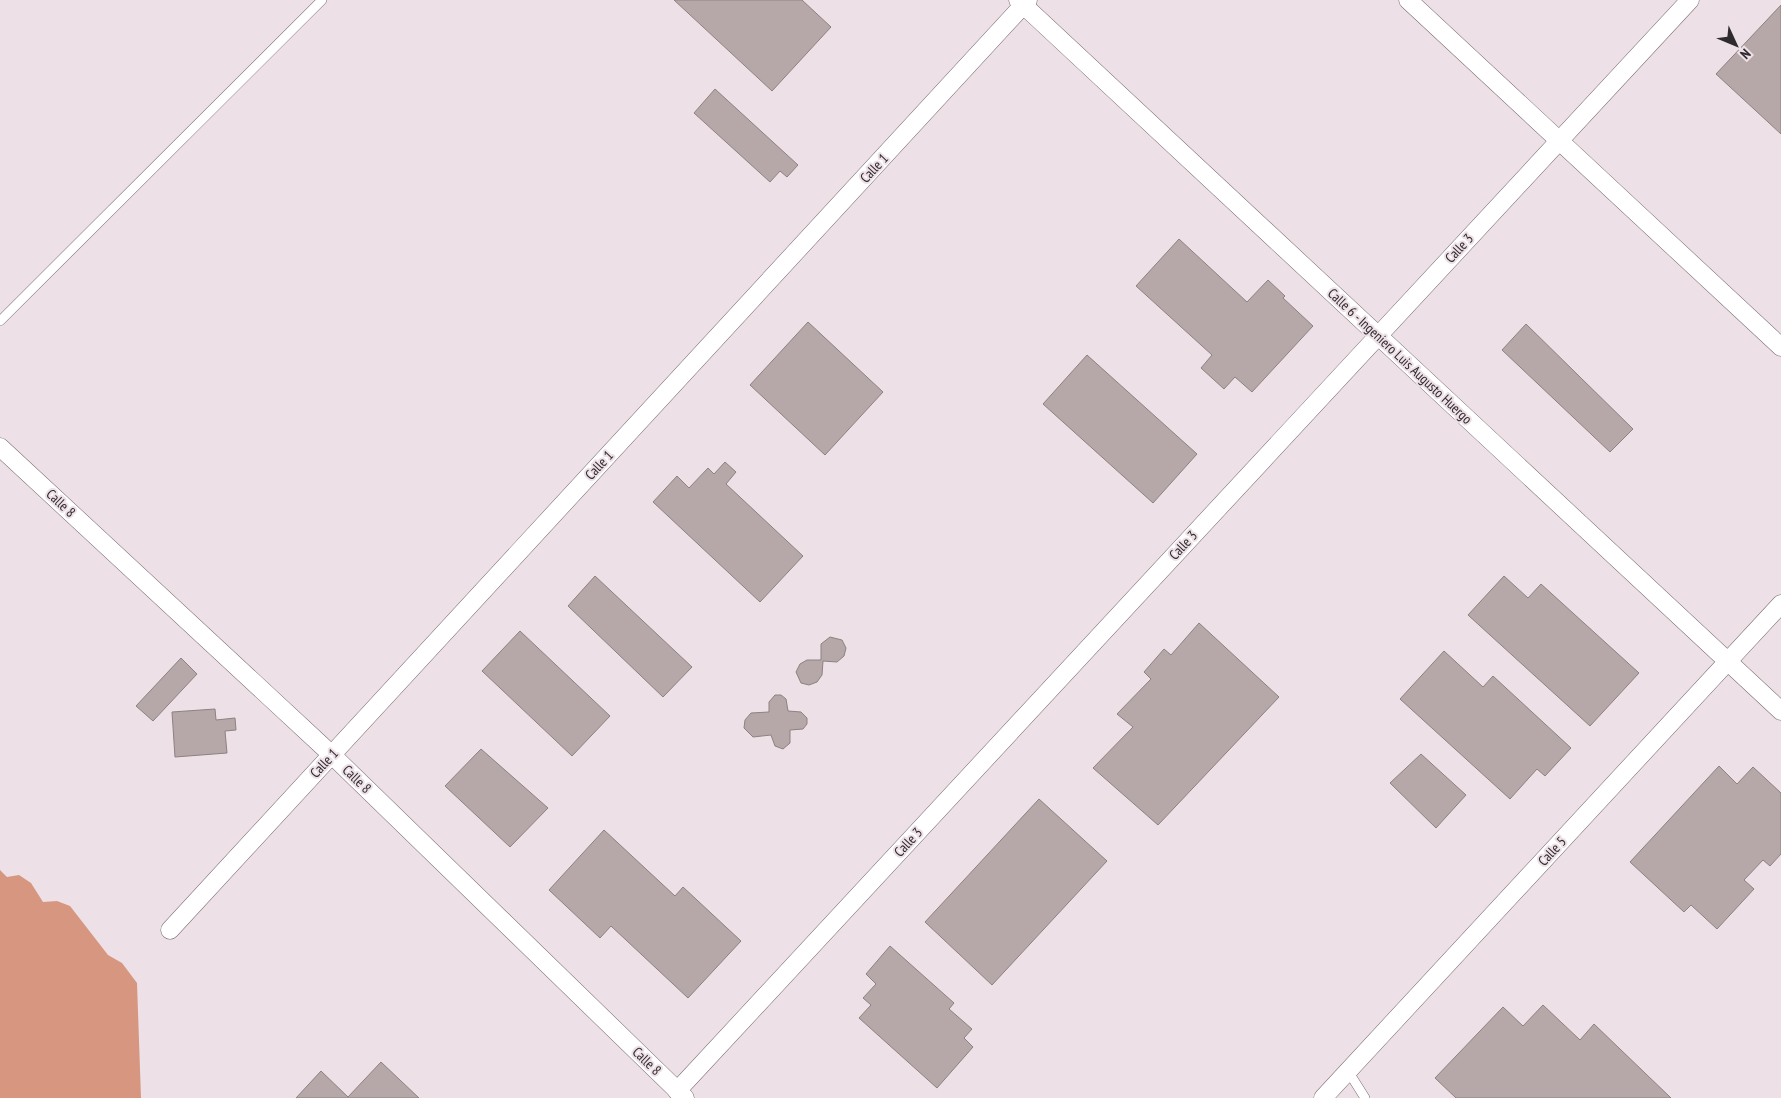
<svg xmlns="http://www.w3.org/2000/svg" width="1781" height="1098" font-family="'PT Sans Narrow',sans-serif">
  <rect width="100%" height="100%" fill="#ede0e6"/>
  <polygon fill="#d79680" points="0,870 7,877 19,875 31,883 43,902 57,901 70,906 108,955 122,963 137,983 141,1098 0,1098"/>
  <g fill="#b6a8a9" stroke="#8e8181">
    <polygon points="674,0 802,0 831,27 772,91"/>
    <polygon points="1781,5 1781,134 1716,74"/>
    <polygon points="715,89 798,165 787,177 780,171 770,182 694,113"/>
    <polygon points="1179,239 1247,302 1268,280 1285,296 1283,298 1313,326 1252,392 1235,377 1224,389 1201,368 1212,355 1136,286"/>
    <polygon points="808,322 883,392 825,455 750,385"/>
    <polygon points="1526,324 1633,429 1610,452 1502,350"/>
    <polygon points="1087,355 1197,454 1153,503 1043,404"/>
    <polygon points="725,462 736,472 726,484 803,556 760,602 653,502 677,476 689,488 708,468 714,474"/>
    <polygon points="595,576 692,667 663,697 568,606"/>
    <polygon points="1504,576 1528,598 1541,584 1639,673 1590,726 1468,615"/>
    <polygon points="1199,623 1279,697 1158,825 1093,768 1133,727 1117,714 1151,679 1144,672 1164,649 1171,655"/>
    <polygon points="520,631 610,716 572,756 482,671"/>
    <polygon points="830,637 842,640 846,648 844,656 837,662 823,661 822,675 817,682 809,685 801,683 796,672 800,664 807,660 821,660 821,644"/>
    <polygon points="1444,651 1483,687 1493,676 1571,748 1545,776 1537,769 1510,799 1400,699"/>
    <polygon points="181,658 197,674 153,721 136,706"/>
    <polygon points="775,695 781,695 786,699 788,711 801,712 807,718 807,724 803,729 790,730 790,743 783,749 775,746 771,735 753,737 744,728 745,720 751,713 769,712 769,702"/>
    <polygon points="215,709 216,720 235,718 236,730 225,731 227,753 175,757 172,712"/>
    <polygon points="481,749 548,808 510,847 445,786"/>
    <polygon points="1421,754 1466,795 1436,828 1390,783"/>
    <polygon points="1719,766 1737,784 1753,767 1781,793 1781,854 1770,866 1763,860 1744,880 1754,889 1717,929 1691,905 1684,912 1630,862"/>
    <polygon points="1039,799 1107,861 992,985 925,922"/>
    <polygon points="604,830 675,896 683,887 741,941 688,998 611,926 600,938 549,890"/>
    <polygon points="890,946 954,1003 949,1009 972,1029 964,1038 973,1047 937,1088 859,1018 871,1005 863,998 876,984 866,974"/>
    <polygon points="1543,1005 1580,1040 1594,1024 1671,1098 1456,1098 1435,1078 1503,1007 1523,1026"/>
    <polygon points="381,1062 419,1098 296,1098 321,1071 348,1097"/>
  </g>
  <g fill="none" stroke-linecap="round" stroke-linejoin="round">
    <defs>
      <g id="service">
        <polyline points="0,321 322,0"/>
        <polyline points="1348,1071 1365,1098"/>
      </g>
      <g id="minor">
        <polyline points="1018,0 1781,711"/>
        <polyline points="1408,0 1781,347"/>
        <polyline points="0,447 332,755 685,1098"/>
        <polyline points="170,930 1028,0"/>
        <polyline points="677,1091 1690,0"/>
        <polyline points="1323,1098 1781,604"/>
      </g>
    </defs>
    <use href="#service" stroke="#786d72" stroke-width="10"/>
    <use href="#minor" stroke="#786d72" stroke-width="19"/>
    <use href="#service" stroke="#fff" stroke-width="9"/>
    <use href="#minor" stroke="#fff" stroke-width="18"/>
  </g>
  <g text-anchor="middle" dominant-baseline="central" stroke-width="4" stroke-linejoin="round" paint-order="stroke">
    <g font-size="14" fill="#2f2a2d" stroke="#ede0e6">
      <text transform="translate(874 168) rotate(-47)">Calle 1</text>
      <text transform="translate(1459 248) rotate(-47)">Calle 3</text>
      <text transform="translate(1400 356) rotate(43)">Calle 6 - Ingeniero Luis Augusto Huergo</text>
      <text transform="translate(599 465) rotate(-47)">Calle 1</text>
      <text transform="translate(61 503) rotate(43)">Calle 8</text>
      <text transform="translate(1183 545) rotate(-47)">Calle 3</text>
      <text transform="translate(324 763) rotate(-47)">Calle 1</text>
      <text transform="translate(357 779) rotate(44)">Calle 8</text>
      <text transform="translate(908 842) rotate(-47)">Calle 3</text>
      <text transform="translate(1552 851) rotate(-47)">Calle 5</text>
      <text transform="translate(647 1061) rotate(44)">Calle 8</text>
    </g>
  </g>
  <g transform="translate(1736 45) rotate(134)" stroke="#ede0e6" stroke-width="4" paint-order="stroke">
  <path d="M0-4L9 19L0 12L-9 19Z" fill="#2f2a2d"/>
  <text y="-8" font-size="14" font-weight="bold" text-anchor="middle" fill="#2f2a2d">N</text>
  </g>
</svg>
